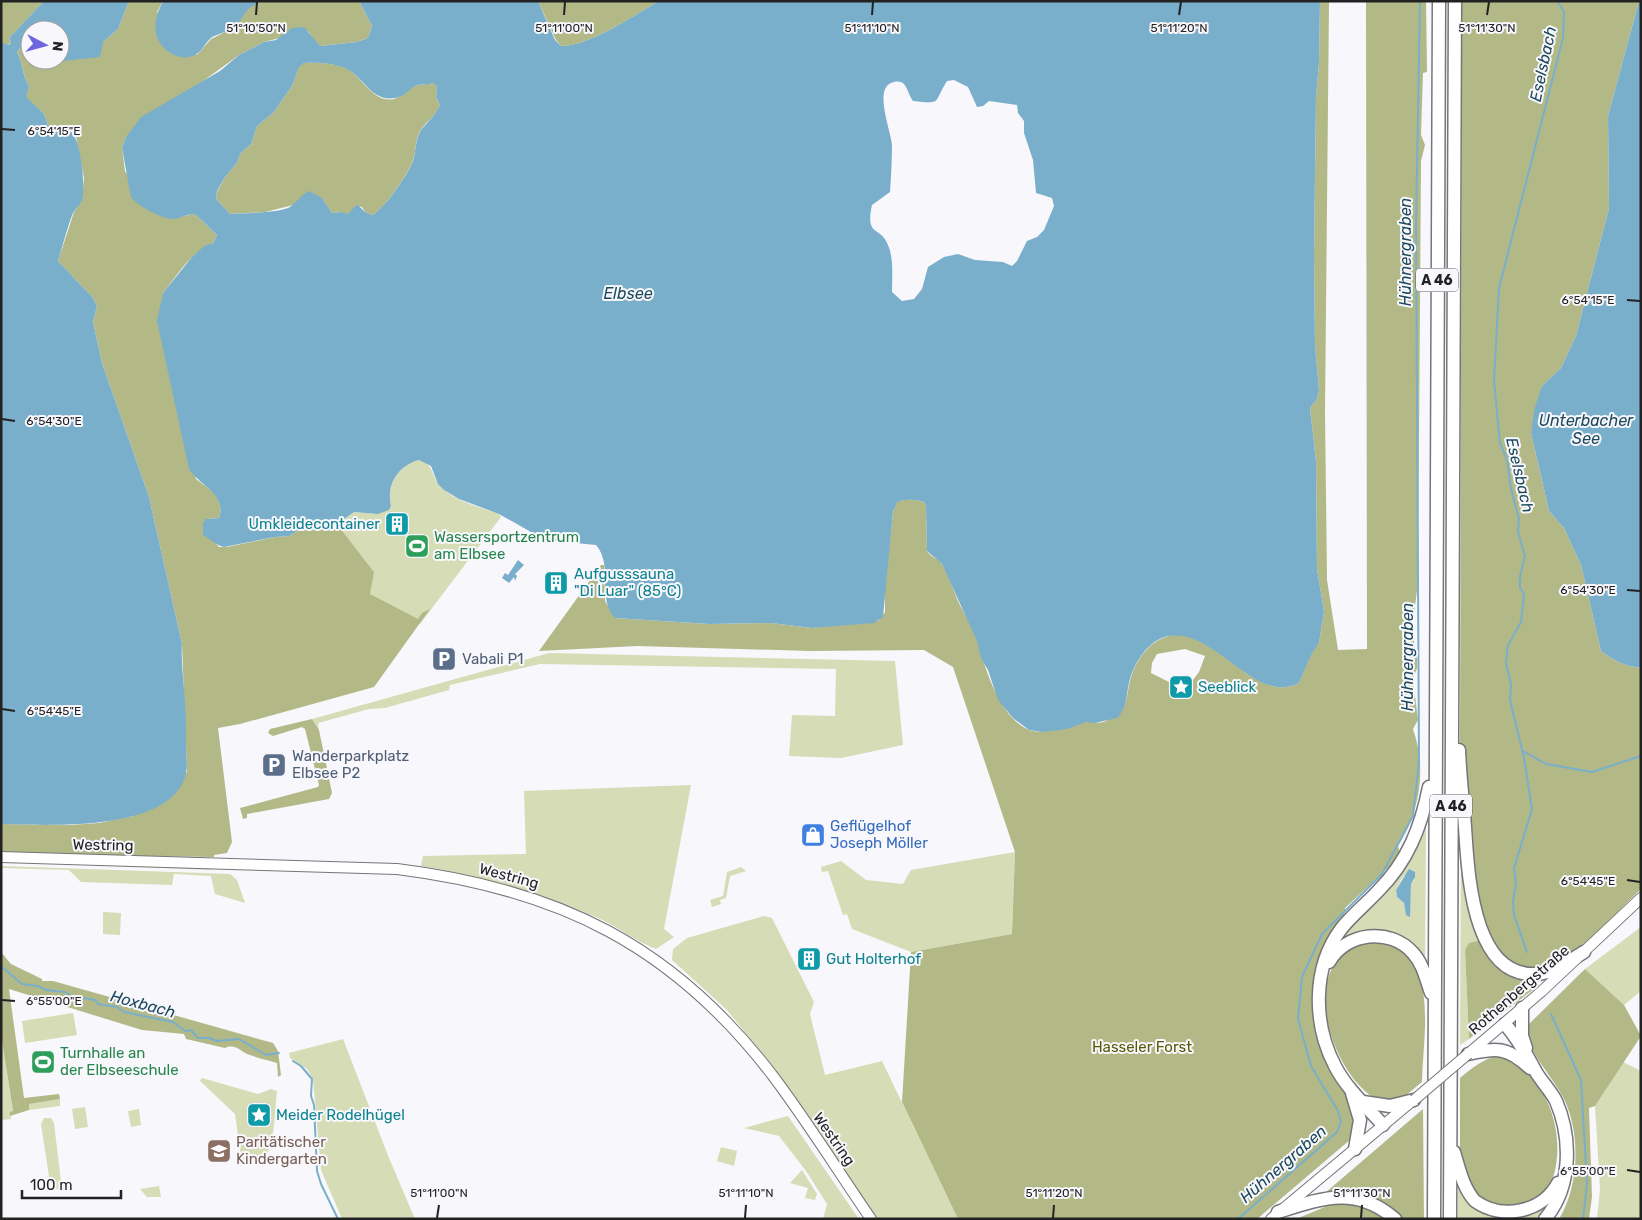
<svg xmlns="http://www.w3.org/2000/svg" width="1642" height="1220" font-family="Rubik,sans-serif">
  <rect width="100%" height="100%" fill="#f8f7fc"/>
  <g fill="#d6dcb6" fill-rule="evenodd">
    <path d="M419,460C434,463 431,478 442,488C457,502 480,507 499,514L501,517L420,624L362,591L370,584L374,572L337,524L354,512L378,514L391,506C386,484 398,466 419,460Z"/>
    <polygon points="549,653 895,661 903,745 841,758 789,756 792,715 835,716 836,669 540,664 450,685 449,690 385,708 369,709 318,723 319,730 312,719"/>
    <path d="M691,785L664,929L674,937L656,949C635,941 617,926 596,917C539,893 482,876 421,866L423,856L526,854L524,791Z"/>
    <path d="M1423,825L1426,826L1425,964L1393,937L1330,951ZM1408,873L1414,880L1411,884L1409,908L1397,897L1396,890L1402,878Z"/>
    <polygon points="1461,845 1482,940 1465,950 1469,1039 1460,1045"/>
    <polygon points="1015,852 1012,934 911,952 852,929 847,914 843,915 828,871 822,872 821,867 841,861 866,880 903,884 911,870"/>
    <polygon points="1,861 213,868 211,870"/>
    <polygon points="1,866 230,874 237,880 245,903 215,894 211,876 174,874 172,885 81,882 69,870 1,868"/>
    <polygon points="741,867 746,871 730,876 726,898 720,900 721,904 712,907 710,900 723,896 727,872"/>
    <polygon points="103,912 121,913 120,935 103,934"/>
    <polygon points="764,916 772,918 814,1002 810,1014 825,1075 882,1061 958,1219 878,1219 769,1062 727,1010 672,960 673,949 687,938"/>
    <polygon points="1641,927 1641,991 1624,1005 1585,969"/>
    <polygon points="73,1013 77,1035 25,1043 22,1021"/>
    <polygon points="1,1034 13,1112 10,1112 11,1119 2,1120 1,1123"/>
    <polygon points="343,1039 389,1158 415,1219 342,1219 321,1170 313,1079 307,1069 290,1058 289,1053"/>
    <polygon points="1623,1062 1641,1071 1641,1219 1597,1219 1600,1189 1595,1106"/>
    <path d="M202,1078L258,1094L271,1089L277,1091C275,1105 275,1153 262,1159C257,1162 248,1162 242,1163L235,1114L200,1081Z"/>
    <polygon points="60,1099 60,1106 29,1110 28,1104"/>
    <polygon points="85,1107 88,1127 75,1129 72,1109"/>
    <polygon points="139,1109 141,1125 131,1127 128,1111"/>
    <polygon points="788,1116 859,1219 823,1219 827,1204 806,1171 779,1136 744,1128"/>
    <polygon points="44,1118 51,1118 54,1123 62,1190 56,1189 50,1183 41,1124"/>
    <polygon points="721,1147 737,1151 734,1166 717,1161"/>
    <polygon points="802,1170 817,1194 815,1200 805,1198 808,1188 790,1183"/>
    <polygon points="159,1186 161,1197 147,1197 140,1189"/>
    <path d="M1462,1187C1472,1196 1483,1210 1495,1216C1516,1220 1539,1209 1553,1197L1542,1219H1458V1188Z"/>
  </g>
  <g fill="#b2b987" fill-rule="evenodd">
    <polygon points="1,1 44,1 9,38 11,42 8,45 1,42"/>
    <path d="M129,1H163L157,12L197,55L211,39L233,28L245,11L253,5L263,1H359L372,26L368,38L357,42L320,46L314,41L308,31L264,42L239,55L126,137L122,148L125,171L151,211L173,219L192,214L196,215L217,235L213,243C191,251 177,276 163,293L196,479C210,490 225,497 219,518L206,519L207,537L212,539L219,547H227L275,537L289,536L301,529L314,526L333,527L337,524L374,572L370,594L418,619L422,613L430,609L374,687L240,724L218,728L232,842L227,853L214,855V857L1,854V824L70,825L99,823L133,816L187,772L182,644L149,497L102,363L93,322L97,306L93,298L58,261L74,212L82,200L84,178L76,137L72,131L48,125L44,114L25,97L29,86C22,75 23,63 17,52L20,48L30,57V60L63,61L103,42L118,29Z"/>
    <path d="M538,1H659C633,16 590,46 561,46L556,40Z"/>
    <path d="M1320,1H1329L1325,412L1327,580L1338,650L1367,649L1366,1H1426L1427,72L1423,73L1421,135L1425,145L1421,161L1418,583L1412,629L1417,659V668L1413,679L1418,720L1413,729C1427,769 1420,811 1398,846L1400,853L1390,866L1345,908C1345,931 1326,946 1318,967C1314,976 1313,987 1313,997C1309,1050 1335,1071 1356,1114L1351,1139L1257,1219H958L902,1102L911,952L1012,934L1015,852L953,667L924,650L810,651L637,646L539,651L601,565H604L605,601L615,618L709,624L771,623L812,628L878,621L885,612V584L893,513L896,502C905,499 915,499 924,502L926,506L927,551C931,558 940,559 943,566C949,577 953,589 958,601C964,614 974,628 978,642C985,669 1000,718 1029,730C1038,733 1046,731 1055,730C1066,728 1077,722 1088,722C1094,722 1101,724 1106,721C1112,718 1124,708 1125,703C1128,696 1128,688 1130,681C1136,658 1153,635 1178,635C1220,635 1256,705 1299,683L1312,652L1319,643L1324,611L1317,569L1316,461L1310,408L1317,399L1319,390L1315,345L1314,256L1316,98L1319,63ZM1185,649L1205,656L1199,672L1184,692L1175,691L1173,684L1151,673L1152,663L1157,654Z"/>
    <path d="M1462,1H1639L1608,116L1609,208L1576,336L1561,368L1542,386L1531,433L1549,511L1564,528L1581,565L1601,651C1614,661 1625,666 1641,668V889L1589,940L1554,966L1525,969L1501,956L1487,931L1472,875L1460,742Z"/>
    <path d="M304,63C317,62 334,63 346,68C362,76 373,104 394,99C401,97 408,90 414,86C419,84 427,85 433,83L437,87L436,97L440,105C436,117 424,122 419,133C415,142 416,153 412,163C405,178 386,206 373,215L365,212L362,207L355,206L348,215L341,212L332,213L322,198L265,212L230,214L216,199L217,192L225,177L237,163L240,154L251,144L257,126L273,113L292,86L299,66Z"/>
    <polygon points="312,719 319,730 332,793 329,799 247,814 247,818 243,819 240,808 318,787 319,785 305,729 302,727 273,736 268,733 270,729"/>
    <polygon points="1482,940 1513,973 1536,981 1539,985 1469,1039 1465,950 1469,943"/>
    <path d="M1367,943C1443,942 1423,1030 1422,1082C1414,1088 1402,1101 1390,1102C1376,1102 1366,1093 1358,1084C1332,1055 1309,990 1340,957C1347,949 1357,946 1367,943Z"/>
    <path d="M1,952L11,964L42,979V981H53L273,1043L278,1051L281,1075L278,1077L277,1063C268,1060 258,1058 250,1055C240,1052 236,1043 225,1048L186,1039L184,1034L142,1030L9,989L24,1098L59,1094L60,1099L29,1104V1110L10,1116V1112L13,1111L1,1034Z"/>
    <path d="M1585,969L1624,1005L1641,1036L1595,1106L1589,1108L1592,1197L1589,1219H1559C1579,1186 1581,1134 1564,1099C1557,1084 1531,1053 1528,1040C1528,1035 1529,1029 1529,1024Z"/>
    <path d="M1506,1055C1513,1061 1521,1066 1527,1072C1558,1103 1567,1157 1546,1194L1510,1211L1478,1198L1460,1161V1078C1475,1066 1486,1056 1506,1055Z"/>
    <polygon points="1423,1109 1424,1219 1401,1219 1325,1193"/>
    <polygon points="1339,1201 1360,1204 1389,1219 1296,1219"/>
  </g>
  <g fill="#7aafcb" fill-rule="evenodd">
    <path d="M44,1H129L118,29L103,42L100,57L63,61L53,60H60V30H30V57L20,48L17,52C23,63 22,75 29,86L26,97L44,114L48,125C55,128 64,127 70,131C81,137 86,189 82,201C80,205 75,209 73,213C67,228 63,245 58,261L93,298L97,306L93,322L102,363L149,497L182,644C181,659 183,674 184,689C186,708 186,727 186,746C186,755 188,765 186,773C173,833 48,825 1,824V42L9,45L11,42L9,38Z"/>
    <path d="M163,1H263C242,9 247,15 235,27C229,32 218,33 211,38C205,43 202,52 195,55C180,63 160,50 156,34C154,21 157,13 163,1Z"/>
    <path d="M359,1H538L555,40L561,46C590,46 633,16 659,1H1320L1319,63L1316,98L1314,256L1315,345L1319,390L1317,399L1310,408L1316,461L1317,569L1324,611L1319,643L1312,653L1299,683C1254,706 1216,628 1169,636C1149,639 1135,662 1130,679C1126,693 1128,707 1117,718L1095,723L1086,722L1067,729L1042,732L1029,730L1013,718L998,700L988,670L981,658L977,641L942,564L927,551L926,506L924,502C915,499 905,499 897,502L893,512L883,617L874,623L812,628L771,623L709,624L615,618C596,597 614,566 596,545L545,540L499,514L459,499L444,490L438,484L431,466L419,460C398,466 386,484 391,506L389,510L378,514L354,512L333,527L314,526L301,529L289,536L275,537L224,547C217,546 210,539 203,535V523L206,519L219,518C227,494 200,486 189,469L157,321L163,293L192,257L204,246L213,243L217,235L196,215C188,212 182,219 173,219C160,218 139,207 131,197L122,148L126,137L141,117L220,71L239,55L264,42L276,40L292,28L304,27L320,46L357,42L368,38L372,26ZM304,63C317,62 333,63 345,68C365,77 370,102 395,98C405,97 410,87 418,85C423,84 428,85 433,83L437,87L436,97L440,105C436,115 427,122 421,130C415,139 416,152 413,161C407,176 386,206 373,215L365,212L358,205L355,206L348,214L341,212L332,213L322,198L309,191C301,195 297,202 290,207C280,213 243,213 230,214L216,199L217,191L225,177L237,163L240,154L251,144L257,126L273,113L292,86L299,67ZM954,80L968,87L977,107L983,106L989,101L1017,105L1018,113L1024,121V133L1033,160L1036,193L1052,198L1054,206L1044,230L1037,237L1027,241L1017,261L1012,266L1003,262L975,260L958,254L944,257L928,267L922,289L914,299L902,301L892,292C892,277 894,259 888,245C880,225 865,238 872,205L890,192C891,176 892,161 892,145C891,131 874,90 891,83C907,77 906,91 913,101C943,104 933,103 947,81Z"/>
    <path d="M1639,1H1641V668C1625,666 1614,661 1601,651L1581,565L1564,528L1549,511L1531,433L1534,410L1542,386L1561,368L1576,336L1609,208L1608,116Z"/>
    <polygon points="518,560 524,565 515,574 517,576 515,581 514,577 509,583 502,578 505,573 508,575"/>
    <polygon points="1409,869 1415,872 1415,877 1411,884 1410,917 1406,915 1404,903 1397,897 1396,890"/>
  </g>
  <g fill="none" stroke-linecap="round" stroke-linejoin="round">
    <g stroke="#7aafcb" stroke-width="2">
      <polyline points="1523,751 1546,764 1592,772 1641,756"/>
      <polyline points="1527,952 1514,915 1513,901 1516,884 1514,868 1532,809 1524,758 1510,700 1511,684 1506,663 1508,645 1521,622 1524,594 1520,588 1520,576 1525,556 1518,532 1519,519 1511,489 1507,460 1500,443 1494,380 1499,288 1563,38 1564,12 1557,1"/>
      <polyline points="1,966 22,984 38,986 46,990 65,992 72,996 95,1000 98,1004 117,1007 124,1012 173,1022 185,1031 191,1030 198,1038 209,1038 217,1041 239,1039 266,1055 279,1053"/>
      <polyline points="1551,1014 1581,1080 1587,1184 1583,1219"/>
      <polyline points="293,1061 301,1066 312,1079 311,1096 314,1105 317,1171 321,1184 338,1219"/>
      <polyline points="1238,1219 1337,1132 1341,1121 1338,1111 1311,1066 1298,1019 1302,977 1322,934 1382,874 1413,816 1419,762 1416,225 1420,1"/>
    </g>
    <defs>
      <g id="secondary">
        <path d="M1,857L397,869C558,889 673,945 773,1076C807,1121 838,1171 871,1219"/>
        <polyline points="1468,1054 1542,991 1641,898"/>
        <polyline points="1271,1219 1411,1102"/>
      </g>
      <g id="motorway">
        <path d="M1459,750C1460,776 1463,801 1465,827C1468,872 1472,986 1543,973C1557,971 1572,959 1584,952"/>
        <path d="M1329,962C1346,932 1390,927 1413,953C1423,964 1426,979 1431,993"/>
        <polyline points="1522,1008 1522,1036 1526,1048"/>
        <path d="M1505,1024C1518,1039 1527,1055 1536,1072C1542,1082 1551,1091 1556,1101C1572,1138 1572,1187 1545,1219"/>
        <path d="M1468,1054C1496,1048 1507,1046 1530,1068"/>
        <polyline points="1352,1093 1360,1120 1355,1149"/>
        <polyline points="1363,1102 1390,1106 1414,1100"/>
        <path d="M1383,1125C1367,1107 1346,1088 1335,1066C1313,1024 1312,968 1341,929C1352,915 1366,904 1378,891C1408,861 1421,827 1429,787"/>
        <path d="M1454,1152C1459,1168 1463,1188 1475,1201C1501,1220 1542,1213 1558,1183"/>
        <path d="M1278,1212C1322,1198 1356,1185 1395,1219"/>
        <polyline points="1434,1219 1439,1"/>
        <polyline points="1450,1219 1455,1"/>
      </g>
    </defs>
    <use href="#secondary" stroke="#767579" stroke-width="12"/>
    <use href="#motorway" stroke="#767579" stroke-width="15"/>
    <use href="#secondary" stroke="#fff" stroke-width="10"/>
    <use href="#motorway" stroke="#fff" stroke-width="12"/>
    <defs>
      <polyline id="secondary-bridge" points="1414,1100 1468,1054"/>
    </defs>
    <use href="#secondary-bridge" stroke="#767579" stroke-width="12" stroke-linecap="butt"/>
    <use href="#secondary-bridge" stroke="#fff" stroke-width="10"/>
  </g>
  <path fill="none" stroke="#222223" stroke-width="2" d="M256,15L257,2M564,15L565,2M872,15L873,2M1179,15L1181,2M1487,15L1489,2M2,129L15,130M1627,300L1640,301M2,419L15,421M1627,590L1640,591M2,709L15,711M1627,880L1640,882M2,1000L15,1001M1627,1170L1640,1172M437,1218L439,1205M745,1218L746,1205M1053,1218L1054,1205M1361,1218L1362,1205"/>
  <defs>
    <symbol id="building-square" viewBox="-11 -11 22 22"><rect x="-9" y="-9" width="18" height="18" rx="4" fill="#0f9aa8" stroke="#f8f7fc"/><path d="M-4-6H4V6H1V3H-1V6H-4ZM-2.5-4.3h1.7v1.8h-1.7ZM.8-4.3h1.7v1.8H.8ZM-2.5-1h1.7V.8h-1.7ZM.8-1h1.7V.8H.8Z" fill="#fff"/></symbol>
    <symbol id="stadium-square" viewBox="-11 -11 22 22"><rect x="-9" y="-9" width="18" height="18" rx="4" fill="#2e9e5b" stroke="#f8f7fc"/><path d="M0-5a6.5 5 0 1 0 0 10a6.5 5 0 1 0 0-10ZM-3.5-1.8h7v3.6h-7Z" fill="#fff"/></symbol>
    <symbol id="parking-square" viewBox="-11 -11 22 22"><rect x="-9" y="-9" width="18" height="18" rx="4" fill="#5c6f8a" stroke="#f8f7fc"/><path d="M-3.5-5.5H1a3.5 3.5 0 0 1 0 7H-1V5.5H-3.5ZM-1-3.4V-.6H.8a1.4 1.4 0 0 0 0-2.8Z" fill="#fff"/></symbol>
    <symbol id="sight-square" viewBox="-11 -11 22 22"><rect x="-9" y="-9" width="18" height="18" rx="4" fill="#0f9aa8" stroke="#f8f7fc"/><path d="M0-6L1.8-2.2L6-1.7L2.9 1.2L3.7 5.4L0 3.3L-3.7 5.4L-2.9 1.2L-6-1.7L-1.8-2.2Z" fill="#fff"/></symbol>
    <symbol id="shop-square" viewBox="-11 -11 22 22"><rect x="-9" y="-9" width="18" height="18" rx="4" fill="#3f7fe0" stroke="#f8f7fc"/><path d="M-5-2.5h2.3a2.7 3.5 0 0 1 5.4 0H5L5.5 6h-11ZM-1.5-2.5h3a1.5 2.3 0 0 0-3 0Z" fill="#fff"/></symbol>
    <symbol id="school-square" viewBox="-11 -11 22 22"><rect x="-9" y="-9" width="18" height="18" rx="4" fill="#8d6e63" stroke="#f8f7fc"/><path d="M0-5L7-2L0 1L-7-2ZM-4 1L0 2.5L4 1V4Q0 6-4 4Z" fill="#fff"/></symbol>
  </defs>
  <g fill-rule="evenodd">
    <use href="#building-square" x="383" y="510" width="28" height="28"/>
    <use href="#stadium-square" x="403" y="532" width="28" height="28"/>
    <use href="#building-square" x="542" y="569" width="28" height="28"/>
    <use href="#parking-square" x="430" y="645" width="28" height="28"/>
    <use href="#sight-square" x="1167" y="673" width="28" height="28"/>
    <use href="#parking-square" x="260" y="751" width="28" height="28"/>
    <use href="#shop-square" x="799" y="821" width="28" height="28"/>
    <use href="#building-square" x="795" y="945" width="28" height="28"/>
    <use href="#stadium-square" x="29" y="1048" width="28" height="28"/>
    <use href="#sight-square" x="245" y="1101" width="28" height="28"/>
    <use href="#school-square" x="205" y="1137" width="28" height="28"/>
  </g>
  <g text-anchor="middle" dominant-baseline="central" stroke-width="4" stroke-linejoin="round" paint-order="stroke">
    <g fill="#f8f7fc" stroke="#626264" stroke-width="1">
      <rect x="1416" y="268.5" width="42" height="23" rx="4"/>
      <rect x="1430" y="794.5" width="42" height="23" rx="4"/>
    </g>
    <g font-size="14" font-weight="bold" fill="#222223">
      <text x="1437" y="280">A 46</text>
      <text x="1451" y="806">A 46</text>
    </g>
    <g font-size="15" fill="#0d838f" stroke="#f8f7fc" text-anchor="start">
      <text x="380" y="524" text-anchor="end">Umkleidecontainer</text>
      <text x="574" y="574">Aufgusssauna<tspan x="574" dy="17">"Di Luar" (85°C)</tspan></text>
      <text x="1198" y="687">Seeblick</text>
      <text x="826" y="959">Gut Holterhof</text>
      <text x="276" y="1115">Meider Rodelhügel</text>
    </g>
    <g font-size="15" fill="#27864d" stroke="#f8f7fc" text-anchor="start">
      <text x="434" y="537">Wassersportzentrum<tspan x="434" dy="17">am Elbsee</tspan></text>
      <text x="60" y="1053">Turnhalle an<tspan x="60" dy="17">der Elbseeschule</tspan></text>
    </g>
    <g font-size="15" fill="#4e5e75" stroke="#f8f7fc" text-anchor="start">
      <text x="462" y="659">Vabali P1</text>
      <text x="292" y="756">Wanderparkplatz<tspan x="292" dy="17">Elbsee P2</tspan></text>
    </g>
    <g font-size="15" fill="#366cbe" stroke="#f8f7fc" text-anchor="start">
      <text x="830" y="826">Geflügelhof<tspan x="830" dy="17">Joseph Möller</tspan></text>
    </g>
    <g font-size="15" fill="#222223" stroke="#f8f7fc">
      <text transform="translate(103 845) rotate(1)">Westring</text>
      <text transform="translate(509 876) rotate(15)">Westring</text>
      <text transform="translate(1519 990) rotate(-41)">Rothenbergstraße</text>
      <text transform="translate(834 1139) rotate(55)">Westring</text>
    </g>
    <g font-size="15" fill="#545b06" stroke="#f8f7fc">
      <text x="1142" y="1047">Hasseler Forst</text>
    </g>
    <g font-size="15" fill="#785e54" stroke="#f8f7fc" text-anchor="start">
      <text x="236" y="1142">Paritätischer<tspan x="236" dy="17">Kindergarten</tspan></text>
    </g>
    <g font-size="16" font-style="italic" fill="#1d495d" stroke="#f8f7fc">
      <text transform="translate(1543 64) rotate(-78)">Eselsbach</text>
      <text transform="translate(1405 252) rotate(-90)">Hühnergraben</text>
      <text x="628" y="293">Elbsee</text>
      <text x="1586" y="420">Unterbacher<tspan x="1586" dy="18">See</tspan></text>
      <text transform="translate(1520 475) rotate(77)">Eselsbach</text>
      <text transform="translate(1407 657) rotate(-90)">Hühnergraben</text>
      <text transform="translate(143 1004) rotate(15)">Hoxbach</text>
      <text transform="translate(1283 1164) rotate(-41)">Hühnergraben</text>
    </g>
  </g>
  <g font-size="12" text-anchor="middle" fill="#222223" stroke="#f8f7fc" stroke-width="4" stroke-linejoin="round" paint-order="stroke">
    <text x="256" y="32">51°10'50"N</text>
    <text x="564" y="32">51°11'00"N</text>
    <text x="872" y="32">51°11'10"N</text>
    <text x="1179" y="32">51°11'20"N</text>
    <text x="1487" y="32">51°11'30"N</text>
    <text x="54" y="135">6°54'15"E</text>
    <text x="1588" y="304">6°54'15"E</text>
    <text x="54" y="425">6°54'30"E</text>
    <text x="1588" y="594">6°54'30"E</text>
    <text x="54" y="715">6°54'45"E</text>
    <text x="1588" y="885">6°54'45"E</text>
    <text x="54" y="1005">6°55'00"E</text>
    <text x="1588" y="1175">6°55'00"E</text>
    <text x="439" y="1197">51°11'00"N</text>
    <text x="746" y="1197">51°11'10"N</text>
    <text x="1054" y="1197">51°11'20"N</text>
    <text x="1362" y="1197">51°11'30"N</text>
  </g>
  <rect width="1642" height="1220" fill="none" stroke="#222223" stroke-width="5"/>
  <g transform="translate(45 45) rotate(96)"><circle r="24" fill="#f8f7fc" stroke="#a2a2a5"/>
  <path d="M0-4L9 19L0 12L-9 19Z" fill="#6c66e0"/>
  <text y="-8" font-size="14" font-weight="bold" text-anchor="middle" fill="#222223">N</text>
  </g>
  <path d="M22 1190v8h99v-8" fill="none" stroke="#222223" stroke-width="2.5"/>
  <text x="30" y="1190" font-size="15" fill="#222223" stroke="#f8f7fc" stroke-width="4" paint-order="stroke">100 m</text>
</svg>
